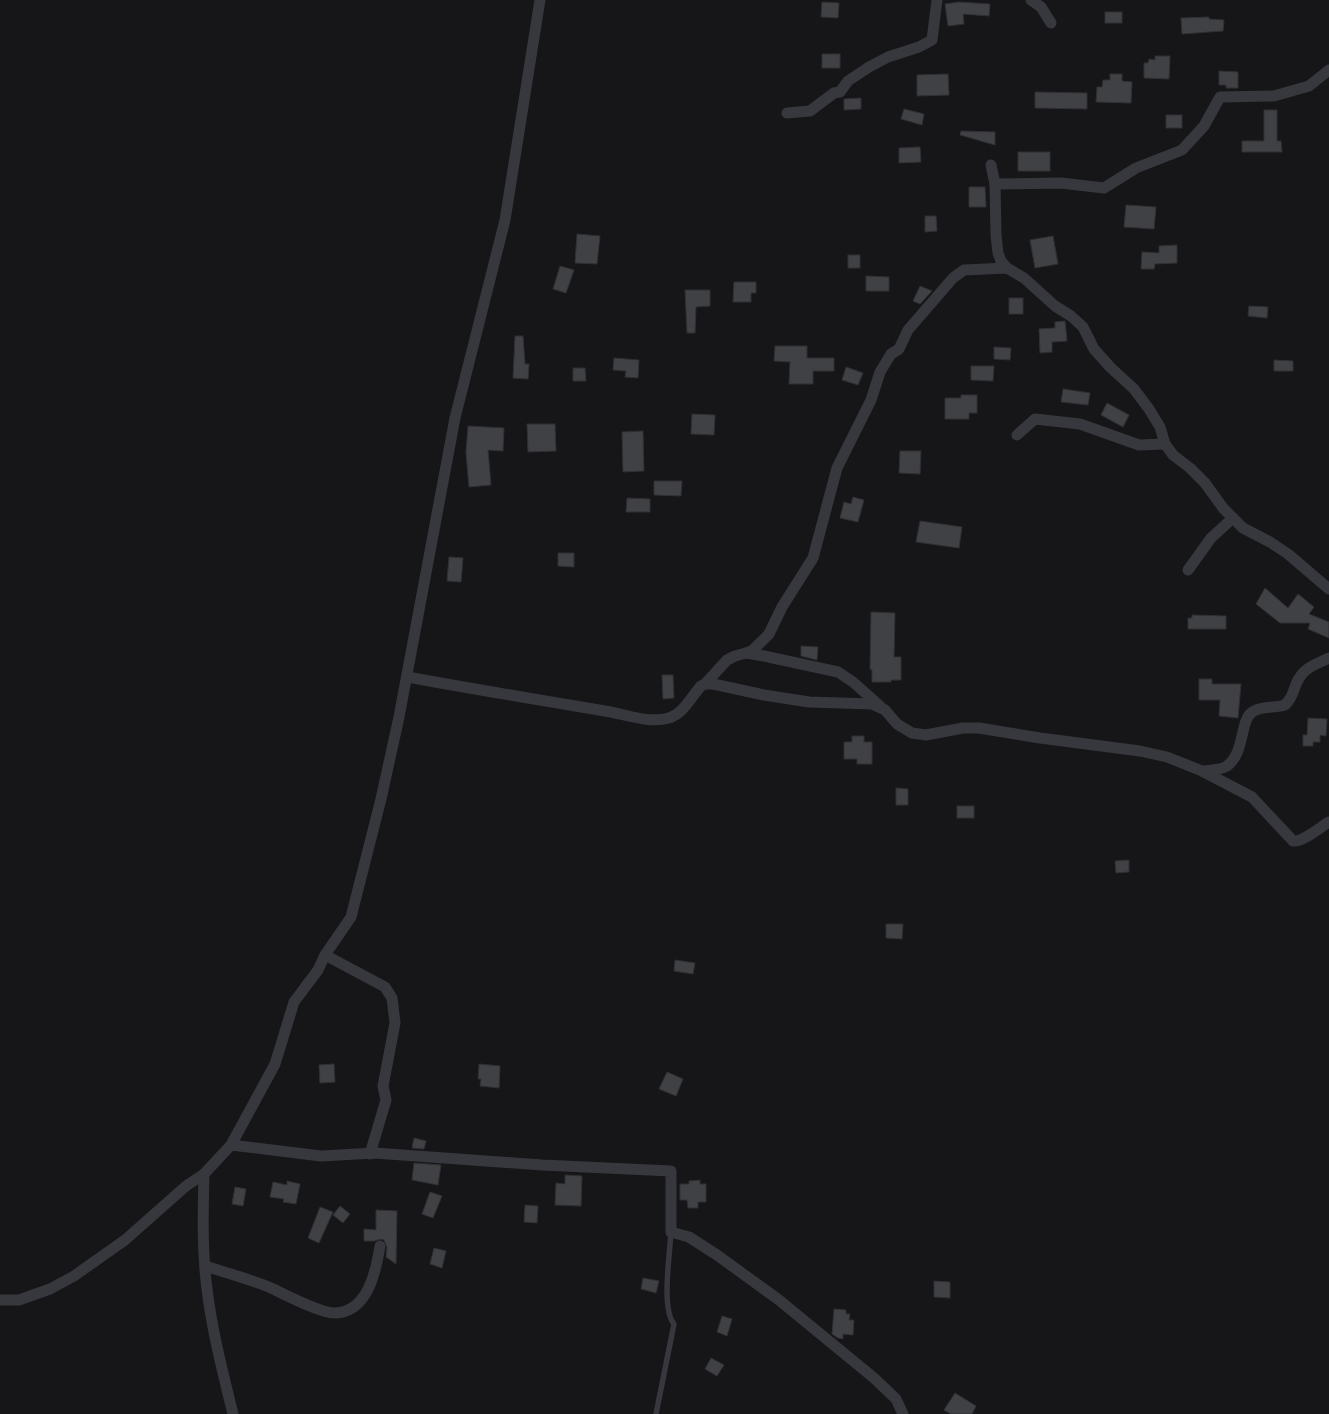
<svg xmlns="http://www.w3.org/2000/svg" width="1329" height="1414" font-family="Lato,sans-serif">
  <rect width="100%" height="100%" fill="#161618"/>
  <g fill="#404145" stroke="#303034">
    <polygon points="822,2 839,3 838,18 821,17"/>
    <polygon points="959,2 990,4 989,16 963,14 964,24 948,26 945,4"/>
    <rect x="1105" y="12" width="17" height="11"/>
    <polygon points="1209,17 1209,19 1224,20 1223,31 1182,34 1181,18"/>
    <rect x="822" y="54" width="18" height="14"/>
    <polygon points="1155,56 1170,56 1169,79 1144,78 1144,63 1148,63 1149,59 1155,60"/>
    <polygon points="1219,71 1238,72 1238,88 1226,88 1226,85 1219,85"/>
    <polygon points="948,74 949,95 917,96 917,75"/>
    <polygon points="1110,74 1122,74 1122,81 1132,82 1131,103 1096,102 1097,87 1102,87 1103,80 1110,80"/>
    <polygon points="1035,92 1087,93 1087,109 1035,108"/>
    <polygon points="861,98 861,109 844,110 844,99"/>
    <polygon points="904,109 924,114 922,125 901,119"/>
    <polygon points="1264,110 1277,110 1277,141 1281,141 1282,152 1242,152 1242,141 1264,141"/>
    <rect x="1166" y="115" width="16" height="13"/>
    <polygon points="961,131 995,132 995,145 960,135"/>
    <polygon points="920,147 921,162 899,163 899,148"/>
    <rect x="1018" y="152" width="32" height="19"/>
    <polygon points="969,187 985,187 986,207 969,207"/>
    <polygon points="1126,205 1156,207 1154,229 1124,227"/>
    <polygon points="925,216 936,216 937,231 925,232"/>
    <polygon points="577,234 600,236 597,264 575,263"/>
    <polygon points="1053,236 1058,264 1035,268 1030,240"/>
    <polygon points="1177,245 1177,263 1155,264 1154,269 1141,269 1142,252 1159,253 1159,246"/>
    <rect x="848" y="255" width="12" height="13"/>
    <polygon points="560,266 574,270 566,293 553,289"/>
    <polygon points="866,276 889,277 889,291 866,291"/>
    <polygon points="734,282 756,282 756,293 751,293 751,302 733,302"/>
    <polygon points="920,286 932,291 920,304 913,301"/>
    <polygon points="685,290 710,290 710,306 696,307 695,333 687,333"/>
    <rect x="1009" y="298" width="14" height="16"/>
    <polygon points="1249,306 1268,307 1267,318 1248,316"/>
    <polygon points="1065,321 1067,341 1052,342 1052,352 1040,353 1039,329 1055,328 1055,322"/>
    <polygon points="515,336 523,336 525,364 529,364 528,379 513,378"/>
    <polygon points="775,346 807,346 807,358 834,358 834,371 813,371 813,384 789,384 790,362 774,361"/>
    <polygon points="994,347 1011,348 1010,360 994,359"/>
    <polygon points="614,358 639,360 638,378 625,377 626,371 613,370"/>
    <polygon points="1274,360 1293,361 1293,371 1274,371"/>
    <polygon points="971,366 994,366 993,381 971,380"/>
    <polygon points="846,367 863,373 858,385 842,380"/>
    <polygon points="573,368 585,368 586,381 573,381"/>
    <polygon points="1063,389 1090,393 1088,405 1061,402"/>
    <polygon points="961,395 977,395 977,413 969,413 969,419 945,419 945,398 961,398"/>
    <polygon points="1107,403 1129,415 1123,427 1101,415"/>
    <polygon points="692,414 715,415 714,435 691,434"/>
    <polygon points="527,424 555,424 556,451 528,452"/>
    <polygon points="468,426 504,428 503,451 488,450 491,485 469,487 466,453"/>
    <polygon points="643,431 644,471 623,472 622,432"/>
    <polygon points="900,451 921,451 920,474 899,473"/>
    <polygon points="654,481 682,481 681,496 654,495"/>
    <polygon points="853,497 864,500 858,522 840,518 844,502 851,504"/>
    <polygon points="627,498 650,499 650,512 626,512"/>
    <polygon points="920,521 962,527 959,548 916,542"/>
    <polygon points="558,553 574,553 574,567 558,566"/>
    <polygon points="449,557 463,558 461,582 447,581"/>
    <polygon points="1265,588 1288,608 1298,594 1314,607 1309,614 1329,622 1329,638 1308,629 1310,623 1280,623 1256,604"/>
    <polygon points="871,612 895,613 894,657 901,657 901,680 891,680 891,682 872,682 872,670 870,669"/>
    <polygon points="1192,615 1226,616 1226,629 1188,629 1188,618 1192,618"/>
    <polygon points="801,646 818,647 817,660 801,656"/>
    <polygon points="662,675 673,675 674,698 663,699"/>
    <polygon points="1199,679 1212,679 1212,684 1241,684 1238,718 1219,716 1220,700 1199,700"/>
    <polygon points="1308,718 1327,719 1326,736 1320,735 1320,742 1313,742 1313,746 1303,746 1303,735 1307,735"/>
    <polygon points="852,736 864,736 864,742 872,742 872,764 857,764 857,759 844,759 844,742 852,742"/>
    <polygon points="896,788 908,789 908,805 896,805"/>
    <rect x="957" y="806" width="17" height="12"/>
    <polygon points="1129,860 1129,872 1116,873 1115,861"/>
    <polygon points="886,924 903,924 902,939 886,938"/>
    <polygon points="675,960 695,963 693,974 674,971"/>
    <polygon points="334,1064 335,1082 320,1083 319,1065"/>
    <polygon points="479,1064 500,1066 499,1088 480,1086 481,1079 478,1079"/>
    <polygon points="667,1072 683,1079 676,1096 659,1089"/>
    <polygon points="414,1138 426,1141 424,1149 412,1148"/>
    <polygon points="414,1163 441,1165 438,1185 412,1180"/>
    <polygon points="565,1175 582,1176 581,1206 555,1205 556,1183 565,1184"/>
    <polygon points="700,1180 700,1184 706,1184 706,1202 698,1202 698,1208 688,1208 687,1200 680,1200 680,1184 689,1184 689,1181"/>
    <polygon points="287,1181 300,1184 296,1204 283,1202 284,1199 270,1197 273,1182 287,1185"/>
    <polygon points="235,1187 246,1189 243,1206 232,1204"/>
    <polygon points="430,1192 442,1196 433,1218 422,1214"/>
    <polygon points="525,1205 538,1206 537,1223 524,1222"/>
    <polygon points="340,1206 350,1214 343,1223 333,1215"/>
    <polygon points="320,1207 333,1212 319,1243 308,1238"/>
    <polygon points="376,1210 397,1211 396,1264 386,1257 387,1247 384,1240 381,1239 374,1241 364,1241 364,1229 376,1230"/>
    <polygon points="434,1248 446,1251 442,1268 430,1264"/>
    <polygon points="643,1278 659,1281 656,1293 641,1289"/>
    <polygon points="934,1281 950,1282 950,1298 934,1297"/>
    <polygon points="834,1309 846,1310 846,1314 850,1314 849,1320 854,1320 853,1335 843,1334 843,1339 838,1338 832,1334"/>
    <polygon points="722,1316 732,1319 727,1336 717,1332"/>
    <polygon points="711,1358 724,1365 717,1376 705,1369"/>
    <polygon points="955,1393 976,1406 972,1414 951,1414 944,1410"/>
  </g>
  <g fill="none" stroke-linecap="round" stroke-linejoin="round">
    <path stroke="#37383d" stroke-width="5.5" d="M656,1414L674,1324C661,1309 670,1253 671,1232"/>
    <g stroke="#37383d" stroke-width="11">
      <polyline points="1031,0 1041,7 1051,23"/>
      <polyline points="787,113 810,111 834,93 840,92 848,81 869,67 888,57 919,47 932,40 937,0"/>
      <polyline points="991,165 995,184 996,235 998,253 1001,261 1007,268 1024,278 1055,306 1071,316 1083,327 1094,349 1110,367 1134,389 1149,409 1160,427 1165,444 1173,455 1190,468 1205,483 1223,508 1243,528 1270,542 1288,554 1329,589"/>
      <polyline points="995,184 1061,183 1104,188 1136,168 1182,150 1204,126 1220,97 1274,96 1309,86 1329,70"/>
      <polyline points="1017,435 1035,419 1080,424 1139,445 1165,444"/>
      <polyline points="1188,570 1211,538 1233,518"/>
      <polyline points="746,653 753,650 769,634 782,607 813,558 837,468 871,400 880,372 891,354 899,349 908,330 953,278 964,270 1007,268"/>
      <path d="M407,677C473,689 539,700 605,711C625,714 649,724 669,718C684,713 691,697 701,686L705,684H713L764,695L809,702L872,704L885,710L897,724L912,733L926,735L963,728H979L1040,738L1140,751L1167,757L1202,771L1252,797L1293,841C1303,842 1319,828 1329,822"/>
      <polyline points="705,684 727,660 735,656 746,653 764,656 838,672 853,682 880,706"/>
      <path d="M1204,771C1211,770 1221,770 1227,766C1246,752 1239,718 1254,711C1263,706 1276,708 1285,705C1295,696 1293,686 1300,677C1306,667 1319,663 1329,658"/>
      <polyline points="325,955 385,987 392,998 395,1023 383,1086 386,1100 370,1154"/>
      <polyline points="231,1145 321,1156 375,1153 542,1165 671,1171 671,1232 689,1237 717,1255 779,1300 874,1378 896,1399 903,1414"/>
      <path d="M204,1174C203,1212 202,1251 207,1289C212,1331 223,1373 233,1414"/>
      <path d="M205,1266C227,1273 250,1279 271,1288C284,1294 322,1314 335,1313C368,1312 376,1271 380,1246"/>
      <polyline points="0,1300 19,1300 50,1289 74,1276 125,1240 186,1186 204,1174 231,1145 275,1064 294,1002 318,970 325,955 351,917 381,799 399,717 455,418 505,220 540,0"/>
    </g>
  </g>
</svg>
